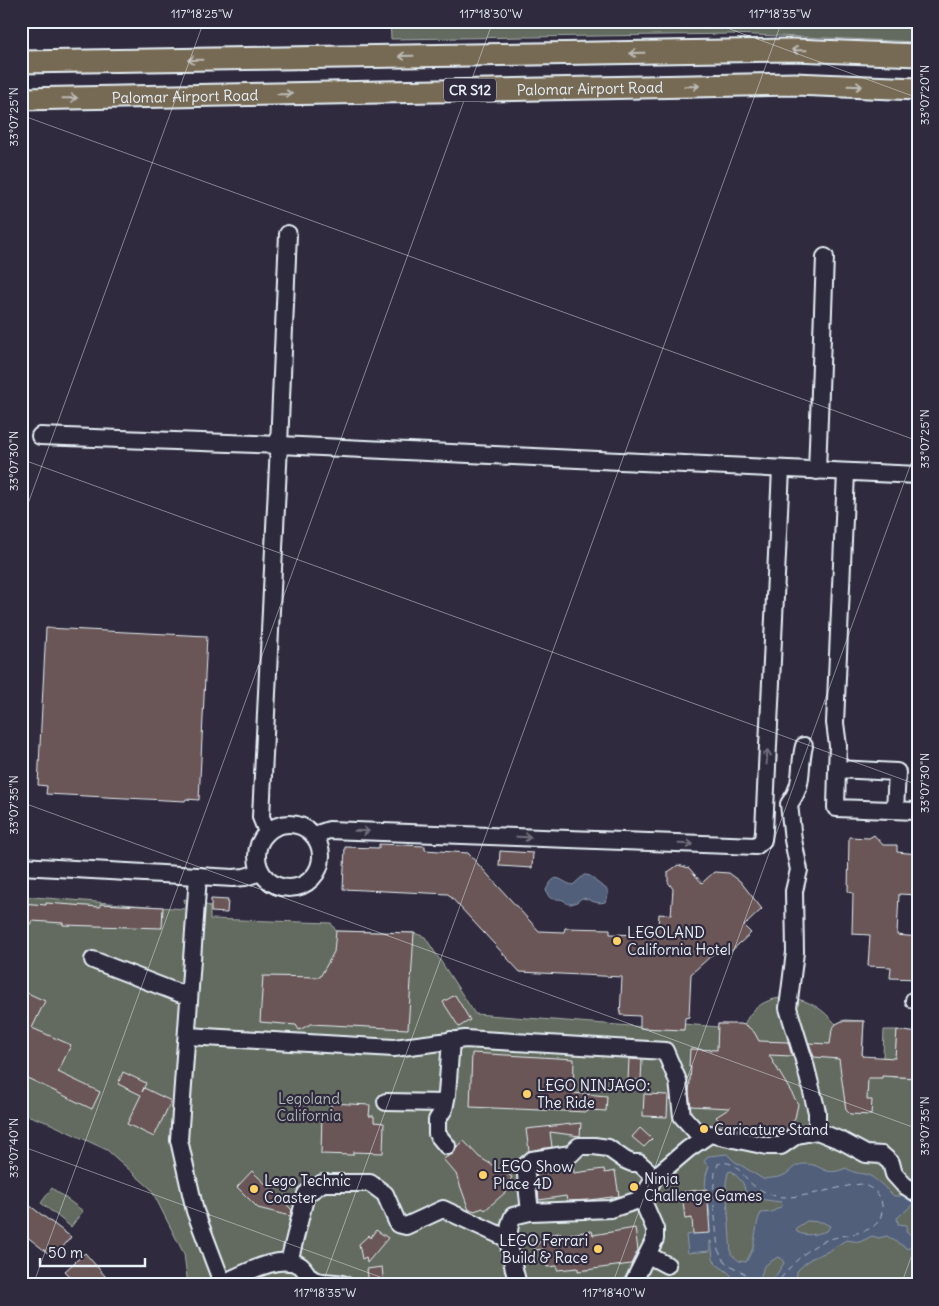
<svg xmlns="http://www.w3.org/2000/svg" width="939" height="1306" font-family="Delius,sans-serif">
  <rect width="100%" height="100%" fill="#2f2a3d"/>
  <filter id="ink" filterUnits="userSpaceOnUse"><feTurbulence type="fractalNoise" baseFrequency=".02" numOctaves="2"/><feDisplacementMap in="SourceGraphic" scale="10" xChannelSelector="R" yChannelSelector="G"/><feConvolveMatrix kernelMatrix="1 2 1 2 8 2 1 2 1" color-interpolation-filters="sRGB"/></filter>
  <g filter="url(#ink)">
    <g fill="#646b5e" stroke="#a6aeab">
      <polygon points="390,21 918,21 918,42 731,34 391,39"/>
      <path d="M21,896L185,909L184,899L210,906V919L331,923L336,931L414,933L425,937L475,1014L683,1030L684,1024L718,1027V1024L744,1025C756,996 789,991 815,1006C823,1010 830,1018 836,1024L845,1020L864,1021L862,1061L883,1057L884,1030H897L894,1077L918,1078V1285H188L184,1254L151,1189L107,1150L49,1123L21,1113Z"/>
      <polygon points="52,1188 83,1211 71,1227 41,1203"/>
    </g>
    <g fill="#515f7a" stroke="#8d99ac" fill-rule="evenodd">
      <path d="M584,875C593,875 592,879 598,883C607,890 612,889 605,902C595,905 591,899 582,898C578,901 575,904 570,904C565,904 567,902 563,900C553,897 550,903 546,890C557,869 559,882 573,885Z"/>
      <path d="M727,1154L734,1161L763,1179C769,1178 776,1178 782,1176C791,1173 792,1164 805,1164C824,1164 823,1178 846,1168C855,1175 864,1172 872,1177C880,1182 887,1190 894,1196H901L918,1177C918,1203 916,1202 897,1218L898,1224L907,1225L906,1232L914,1236L913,1244L908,1249L887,1236L879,1238L872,1236L860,1242L846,1240L829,1251L810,1259L797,1271L796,1285H770L784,1263L781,1258L778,1257L764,1266L760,1279L755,1285H738L729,1273L716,1264L713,1258L711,1241H710V1251L688,1253L686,1235L693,1234L710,1216L708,1196L710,1195L709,1190L705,1188L706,1175L709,1166L704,1162L708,1156ZM732,1171L743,1183L746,1193L750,1198L781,1202L782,1206L772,1212L761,1213L758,1220L753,1248L746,1262L739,1261L731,1254L726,1183L728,1172ZM807,1221L822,1222L830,1226L827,1231C817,1234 806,1237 797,1232L796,1228Z"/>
    </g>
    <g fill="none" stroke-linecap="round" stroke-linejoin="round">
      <path stroke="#acb7c6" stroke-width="1" stroke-dasharray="6 5" stroke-linecap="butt" d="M748,1285L745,1274L725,1262L718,1250L713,1195L715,1173L718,1164C737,1157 743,1180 757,1188C762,1191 770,1194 775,1196C801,1201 835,1186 862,1184C872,1188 881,1193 882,1205C885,1239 841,1231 820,1243C802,1253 788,1268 776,1285"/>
    </g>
    <g fill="#6a5657" stroke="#e8f1f8">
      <polygon points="46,628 207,636 199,800 186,799 185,801 46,794 47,786 38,785"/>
      <polygon points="874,835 883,845 897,845 897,852 918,854 918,895 899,894 897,935 918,937 918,979 890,978 891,967 868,966 870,935 852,934 853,893 848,892 849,837 869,838"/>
      <polygon points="379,844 425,846 425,850 468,853 539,931 564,932 565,928 610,929 610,934 643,935 644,925 658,926 659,914 671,915 673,889 668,882 668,872 678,865 689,868 702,883 714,872 729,873 740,881 762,909 744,926 751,933 729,953 722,946 691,974 689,1017 685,1018 684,1030 640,1028 640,1016 620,1015 622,977 520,972 448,894 343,889 345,847 379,848"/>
      <polygon points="500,851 533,853 532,868 499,866"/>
      <polygon points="211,899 228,900 227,913 211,912"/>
      <polygon points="21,903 46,905 46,903 100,907 100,904 163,907 162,928 63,925 63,923 32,921 32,924 21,923"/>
      <polygon points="336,931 414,933 408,1029 311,1024 299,1030 296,1025 260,1022 263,976 320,977 334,952"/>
      <polygon points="21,990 45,1001 32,1028 71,1045 58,1072 100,1092 92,1109 21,1075"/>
      <polygon points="455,995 470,1020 459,1027 443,1002"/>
      <polygon points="842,1021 864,1021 862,1056 895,1058 897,1030 918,1033 918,1078 882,1076 882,1078 868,1078 867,1100 872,1100 871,1115 850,1114 846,1110 839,1059 814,1057 809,1043 830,1044 832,1029 836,1024"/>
      <polygon points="718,1024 741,1024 747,1026 754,1032 759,1041 788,1042 792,1056 769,1055 798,1104 795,1118 785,1131 778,1136 768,1136 725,1127 716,1117 730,1108 691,1106 689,1093 691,1067 689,1067 690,1049 717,1050"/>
      <polygon points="472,1053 574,1059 573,1093 607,1096 606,1111 589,1110 587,1112 470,1107"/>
      <polygon points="629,1059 642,1060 641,1080 628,1080"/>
      <polygon points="123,1072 146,1083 142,1092 144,1088 171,1101 154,1137 127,1124 141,1095 118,1084"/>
      <polygon points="644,1094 668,1095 667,1117 643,1116"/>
      <polygon points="331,1103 370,1105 369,1116 374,1116 374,1122 384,1123 383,1153 353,1152 353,1155 321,1154 322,1113 331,1113"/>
      <polygon points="581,1123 580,1136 550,1132 552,1147 529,1151 526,1129"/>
      <polygon points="640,1128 652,1139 644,1147 632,1137"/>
      <polygon points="464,1141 479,1157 512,1177 505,1189 507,1191 485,1210 483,1208 474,1211 473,1210 469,1210 456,1174 443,1159 453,1154 457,1147"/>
      <polygon points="573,1165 574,1173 604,1169 605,1173 615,1171 619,1196 590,1200 567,1201 566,1196 539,1200 536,1170"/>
      <polygon points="252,1171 292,1210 290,1216 258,1208 237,1187"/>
      <polygon points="707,1189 710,1233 693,1234 692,1218 685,1219 682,1192"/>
      <polygon points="21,1199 71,1237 54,1258 21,1232"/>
      <polygon points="635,1228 638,1250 631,1264 578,1271 578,1268 557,1270 557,1266 547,1267 544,1249 533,1250 543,1238 543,1235 561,1233 561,1235 592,1231 593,1235"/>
      <polygon points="376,1230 388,1238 367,1263 366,1257 362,1259 359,1244 369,1235 370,1238"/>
      <polygon points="85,1253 113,1285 78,1285 65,1271"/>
      <polygon points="382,1267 384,1285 369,1285 367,1269"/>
    </g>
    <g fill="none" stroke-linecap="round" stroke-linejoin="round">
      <defs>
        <g id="minor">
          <polyline points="40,436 279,445 288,234"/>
          <polyline points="817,471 825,257"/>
          <path d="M804,746C798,769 805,783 789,804L793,840L799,870L794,891L795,952L788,1008L804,1060L817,1112V1131"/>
          <polyline points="837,769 838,746 835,723 846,473"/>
          <polyline points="895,810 897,772 837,769 836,808 917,811"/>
          <circle cx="289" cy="856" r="32"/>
          <polyline points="267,832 261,817 279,445 918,475"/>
          <polyline points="314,835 329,830 756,846 763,840 764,831 781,469"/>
          <polyline points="21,866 233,878 245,877 261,872"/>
          <polyline points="198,876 179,1140 195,1211 223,1285"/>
          <polyline points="93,960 189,997"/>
          <polyline points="914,1000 918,1000"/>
          <polyline points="187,1036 394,1048 465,1039 665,1051 678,1081 682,1116 702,1138"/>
          <polyline points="386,1102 445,1103"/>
          <polyline points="447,1146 437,1134 437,1120 444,1109 447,1094 451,1040"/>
          <polyline points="530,1212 525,1166 532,1160 571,1154 579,1146 594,1146 608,1148 625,1160 632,1163 639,1163 655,1177"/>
          <polyline points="648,1255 667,1265"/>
          <polyline points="289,1262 306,1194 323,1183 370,1183 385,1194 398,1224 406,1226 443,1209 508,1239"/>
          <path d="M223,1283C242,1275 281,1252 301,1266C306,1270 307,1277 314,1280C324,1284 335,1281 345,1285"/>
          <path d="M518,1285C513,1263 503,1237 513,1216L530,1212L611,1209L642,1199L655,1177L688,1149L710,1134L767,1146H781L797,1135L817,1131L842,1141L866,1154L882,1155L891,1163L894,1174L904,1185L918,1194"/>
          <polyline points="632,1285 655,1239 655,1229 642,1199"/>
        </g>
        <g id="major">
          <polyline points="21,62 794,50 918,55"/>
          <path id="s1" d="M21,99L794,84L918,89"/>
        </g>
      </defs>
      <use href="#minor" stroke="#e8f1f8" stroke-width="20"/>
      <use href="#major" stroke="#e8f1f8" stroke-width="25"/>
      <use href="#minor" stroke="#2f2a3d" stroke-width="16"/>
      <use href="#major" stroke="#776a54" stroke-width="21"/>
    </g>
    <defs><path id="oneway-shaft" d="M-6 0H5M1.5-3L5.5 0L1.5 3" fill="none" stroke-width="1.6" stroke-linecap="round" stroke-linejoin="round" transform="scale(1.25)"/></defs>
    <g stroke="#bbbbb6">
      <use href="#oneway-shaft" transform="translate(799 50) rotate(-179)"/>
      <use href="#oneway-shaft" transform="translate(637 53) rotate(179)"/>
      <use href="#oneway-shaft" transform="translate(406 56) rotate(179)"/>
      <use href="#oneway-shaft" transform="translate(195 60) rotate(179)"/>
      <use href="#oneway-shaft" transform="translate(692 86) rotate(-1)"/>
      <use href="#oneway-shaft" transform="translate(855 86) rotate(2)"/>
      <use href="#oneway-shaft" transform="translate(285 94) rotate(-1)"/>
      <use href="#oneway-shaft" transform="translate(70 98) rotate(-1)"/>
    </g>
    <g stroke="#70707e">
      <use href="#oneway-shaft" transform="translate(767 757) rotate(-87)"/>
      <use href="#oneway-shaft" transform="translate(362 831) rotate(2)"/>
      <use href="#oneway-shaft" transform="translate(524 837) rotate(2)"/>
      <use href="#oneway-shaft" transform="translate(686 844) rotate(2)"/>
    </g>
  </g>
  <path fill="none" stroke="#e8f1f8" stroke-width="1" stroke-opacity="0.45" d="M708,21L918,98M21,115L918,441M21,459L918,785M21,523L204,21M21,802L918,1129M21,1146L402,1285M33,1285L493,21M322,1285L782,21M612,1285L918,444M901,1285L918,1238"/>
  <g fill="#ffd166" stroke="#2f2a3d" stroke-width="2">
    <circle cx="617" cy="941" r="5"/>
    <circle cx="527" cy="1094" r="5"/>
    <circle cx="704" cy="1129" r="5"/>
    <circle cx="483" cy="1175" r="5"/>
    <circle cx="634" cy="1187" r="5"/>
    <circle cx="254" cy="1189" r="5"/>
    <circle cx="598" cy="1249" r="5"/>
  </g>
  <g text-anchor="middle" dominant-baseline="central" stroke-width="4.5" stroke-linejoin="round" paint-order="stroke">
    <rect fill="#2f2a3d" stroke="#b0b5c0" stroke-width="1" x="444" y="78.5" width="52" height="23" rx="4"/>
    <g font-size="14" font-weight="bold" fill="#e8f1f8">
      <text x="470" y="90">CR S12</text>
    </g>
    <g font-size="15" fill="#e8f1f8" stroke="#2f2a3d">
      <text stroke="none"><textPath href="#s1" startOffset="569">Palomar Airport Road</textPath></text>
      <text stroke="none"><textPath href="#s1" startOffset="164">Palomar Airport Road</textPath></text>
    </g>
    <g font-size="15" fill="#e8f1f8" stroke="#2f2a3d" text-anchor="start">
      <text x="627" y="932">LEGOLAND<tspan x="627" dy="17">California Hotel</tspan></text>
      <text x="537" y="1085">LEGO NINJAGO:<tspan x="537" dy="17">The Ride</tspan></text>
      <text x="714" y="1129">Caricature Stand</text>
      <text x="493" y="1166">LEGO Show<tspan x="493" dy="17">Place 4D</tspan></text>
      <text x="644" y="1178">Ninja<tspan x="644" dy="17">Challenge Games</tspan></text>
      <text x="264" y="1180">Lego Technic<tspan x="264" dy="17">Coaster</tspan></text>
      <text x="588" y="1240" text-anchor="end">LEGO Ferrari<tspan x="588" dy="17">Build &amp; Race</tspan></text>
    </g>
    <g font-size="15" fill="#adb5b3" stroke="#2f2a3d">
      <text x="309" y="1098">Legoland<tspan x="309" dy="17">California</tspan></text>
    </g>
  </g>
  <rect width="939" height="1306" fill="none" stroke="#2f2a3d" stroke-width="55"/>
  <path d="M40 1258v8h105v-8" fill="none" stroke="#e8f1f8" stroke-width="2.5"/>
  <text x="48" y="1258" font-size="15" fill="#e8f1f8" stroke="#2f2a3d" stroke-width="4" paint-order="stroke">50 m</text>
  <rect x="28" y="28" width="884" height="1250" fill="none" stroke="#e8f1f8" stroke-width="2"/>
  <g font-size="12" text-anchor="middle" fill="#e8f1f8">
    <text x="202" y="18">117°18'25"W</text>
    <text x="491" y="18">117°18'30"W</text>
    <text x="780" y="18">117°18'35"W</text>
    <text transform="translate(925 95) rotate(-90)" y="4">33°07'20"N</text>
    <text transform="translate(14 117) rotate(-90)" y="4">33°07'25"N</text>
    <text transform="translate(925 439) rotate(-90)" y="4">33°07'25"N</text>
    <text transform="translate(14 461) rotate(-90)" y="4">33°07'30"N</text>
    <text transform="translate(925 783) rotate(-90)" y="4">33°07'30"N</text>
    <text transform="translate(14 805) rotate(-90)" y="4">33°07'35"N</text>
    <text transform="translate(925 1126) rotate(-90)" y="4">33°07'35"N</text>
    <text transform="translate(14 1148) rotate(-90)" y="4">33°07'40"N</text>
    <text x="325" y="1297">117°18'35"W</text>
    <text x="614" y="1297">117°18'40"W</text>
  </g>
</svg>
